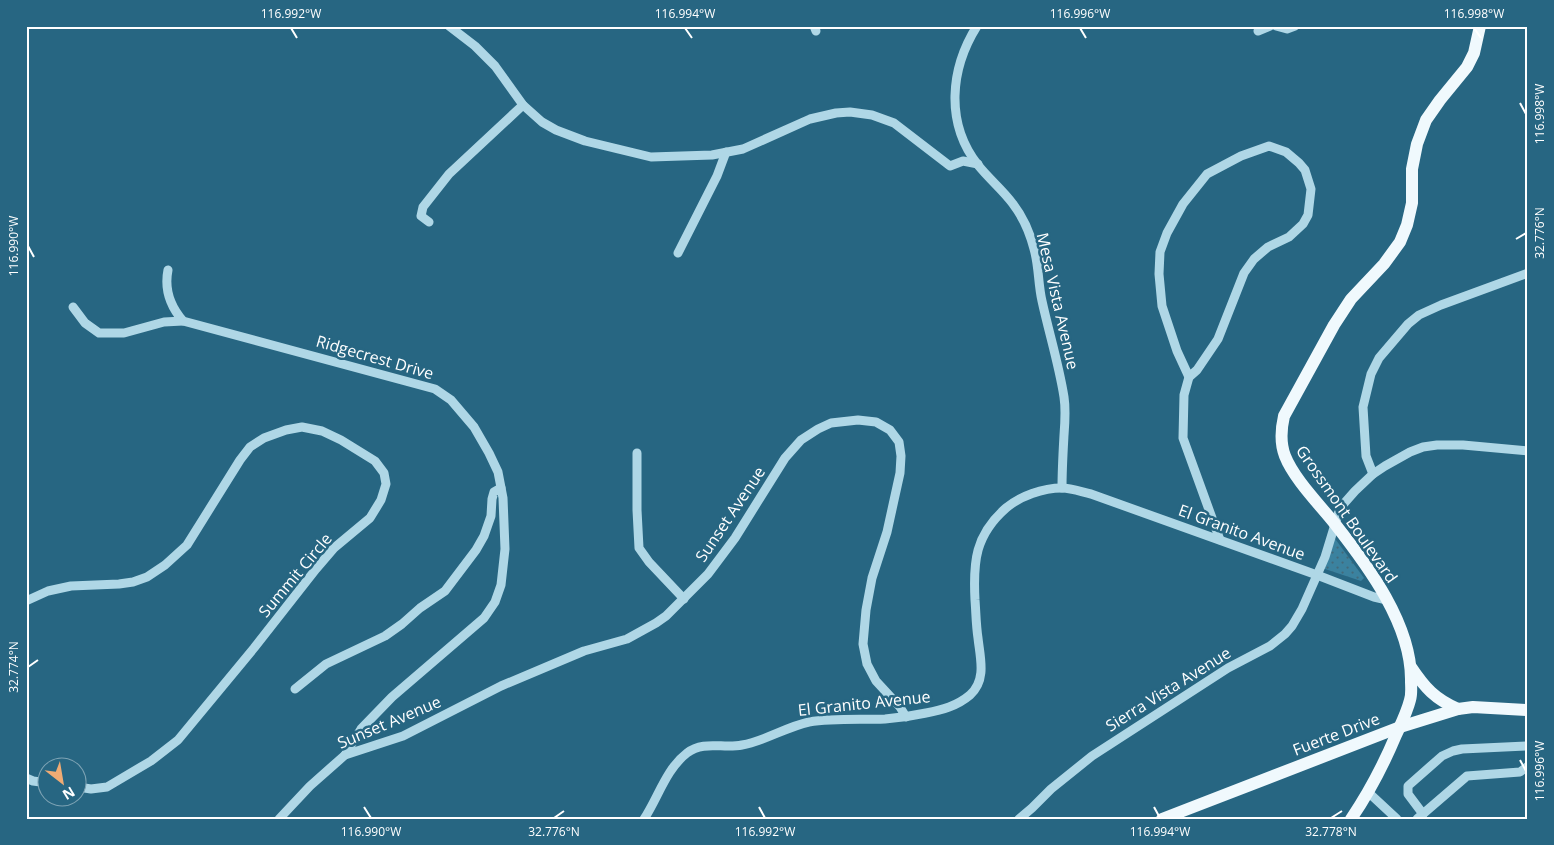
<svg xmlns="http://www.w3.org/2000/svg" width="1554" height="845" font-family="'Open Sans',sans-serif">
  <defs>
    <pattern id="park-dots" width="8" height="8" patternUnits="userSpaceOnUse" patternTransform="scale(1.25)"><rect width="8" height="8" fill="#3b829f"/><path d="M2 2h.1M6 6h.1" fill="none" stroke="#436a7a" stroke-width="1.8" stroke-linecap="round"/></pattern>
  </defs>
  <rect width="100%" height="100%" fill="#276682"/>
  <polygon fill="url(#park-dots)" points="1333,536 1364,578 1361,581 1322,568"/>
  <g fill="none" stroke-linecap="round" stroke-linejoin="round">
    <g stroke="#afd7e6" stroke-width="9">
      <polyline points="449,26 475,46 495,66 523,105 542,122 556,130 585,141 651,157 712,155 743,149 810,119 836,113 850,112 872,115 894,123 950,166 963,161 978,164"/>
      <polyline points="814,26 816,31"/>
      <path d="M977,26C950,69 945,123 978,165C989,179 1003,190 1013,204C1023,217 1030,233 1034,249C1039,266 1038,284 1042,301C1049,333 1059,365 1064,397C1066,410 1065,422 1064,435C1063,453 1062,470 1062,488"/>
      <polyline points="1276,26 1287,29 1295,26"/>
      <polyline points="1258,31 1270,26"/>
      <polygon points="1269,146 1286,152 1299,163 1305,170 1311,189 1308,215 1303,224 1289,237 1268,247 1254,259 1244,273 1218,339 1197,370 1189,377 1177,351 1162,306 1159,274 1160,252 1167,233 1183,204 1207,174 1241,156"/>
      <polyline points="429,222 421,216 423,207 449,174 523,105"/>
      <polyline points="678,253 717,176 726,152"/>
      <path d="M168,270C164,290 170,306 183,321L435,389L451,400L474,427L489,453L498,472L503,498L505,549L501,585L495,602L484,618L392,697L361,729L345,755"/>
      <polyline points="73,307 85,323 99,333 124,333 164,322 183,321"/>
      <polyline points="1189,377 1184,395 1183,438 1220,540"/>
      <polyline points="637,453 637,510 639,548 649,562 684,599"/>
      <polyline points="1373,474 1366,456 1363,407 1371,374 1379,358 1408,324 1419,315 1441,305 1528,273"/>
      <polyline points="26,601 48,591 71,586 119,584 133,582 147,577 165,565 187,545 240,460 250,447 264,438 286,430 302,427 322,431 341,440 375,461 384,473 386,484 381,500 370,518 334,548 316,569 254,648 178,740 151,761 107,787 91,789 78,787"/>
      <polyline points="295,689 326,664 385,636 402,624 420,608 445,591 476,550 484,536 491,516 492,499 494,492 501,488"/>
      <polyline points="26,778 33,781 48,783"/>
      <polyline points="1369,793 1397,819"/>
      <polyline points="1423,814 1408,794 1408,786 1442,756 1453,751 1462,749 1528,746"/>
      <polyline points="279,819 310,786 345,755 403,736 501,686 584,651 627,639 656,623 666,616 708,574 735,538 785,458 801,440 818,429 831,423 858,420 876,422 890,430 899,442 901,456 900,473 887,532 872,578 866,610 863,644 867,664 876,681 900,707 906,717"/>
      <path d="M644,819C658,798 666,769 687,753C704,740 723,749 742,745C765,741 786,727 809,722C834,718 860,720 885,719C898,718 912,716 926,713C942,710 957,706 970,695C987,680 980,657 978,638C976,625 976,613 975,600C973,562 975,535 1006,508C1020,496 1043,488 1062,488C1071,488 1082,492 1091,494L1317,575L1374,597L1387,600"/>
      <polyline points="1019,819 1032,808 1051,789 1092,756 1228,668 1270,646 1285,634 1292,626 1302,609 1325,557 1340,508 1355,491 1373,474 1385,466 1410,452 1423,447 1437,445 1463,445 1528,451"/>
      <polyline points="1417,819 1467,776 1520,772 1528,766"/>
    </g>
    <g stroke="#f0f9fd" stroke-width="12">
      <path d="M1411,667C1425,688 1435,699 1458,709"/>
      <polyline points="1162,819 1400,727 1458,709 1473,707 1528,710"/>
      <path d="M1351,819C1370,791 1383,766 1396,735C1401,724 1407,712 1410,700C1412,694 1411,687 1411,681C1412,625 1368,566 1335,524C1320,505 1294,479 1285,456C1280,443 1281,429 1284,416L1334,325L1351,299L1384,264L1400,242L1407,225L1412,203V169L1417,144L1426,120L1440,100L1467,67L1474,53L1480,26"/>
    </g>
  </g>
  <path fill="none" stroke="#fff" stroke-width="2" d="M291,28L297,38M685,28L692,38M1080,28L1086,38M1474,28L1481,38M1520,103L1526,114M1516,239L1526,233M28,246L34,257M28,667L38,660M1520,760L1526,771M364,807L371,818M759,807L765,818M1154,807L1160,818M554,818L564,811M1331,818L1342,811"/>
  <g text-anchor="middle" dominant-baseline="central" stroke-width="5" stroke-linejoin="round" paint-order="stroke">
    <g font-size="16" fill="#fff" stroke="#276682">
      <text transform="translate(1058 301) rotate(77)">Mesa Vista Avenue</text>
      <text transform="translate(375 357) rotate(16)">Ridgecrest Drive</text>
      <text transform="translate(730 514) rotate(-56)">Sunset Avenue</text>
      <text transform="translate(1347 514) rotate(55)">Grossmont Boulevard</text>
      <text transform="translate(1242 532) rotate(20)">El Granito Avenue</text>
      <text transform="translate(295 575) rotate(-50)">Summit Circle</text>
      <text transform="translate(1168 689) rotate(-32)">Sierra Vista Avenue</text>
      <text transform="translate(864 703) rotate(-6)">El Granito Avenue</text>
      <text transform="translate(389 722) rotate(-23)">Sunset Avenue</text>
      <text transform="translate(1336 734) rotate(-21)">Fuerte Drive</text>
    </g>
  </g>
  <rect width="1554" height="845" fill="none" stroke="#276682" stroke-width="55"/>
  <g transform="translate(62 782) rotate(149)"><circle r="24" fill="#276682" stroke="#7da3b4"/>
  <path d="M0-4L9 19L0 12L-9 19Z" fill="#efab74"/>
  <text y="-8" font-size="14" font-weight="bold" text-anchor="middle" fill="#ffffff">N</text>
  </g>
  <rect x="28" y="28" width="1498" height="790" fill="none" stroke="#fff" stroke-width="2"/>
  <g font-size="12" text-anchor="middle" fill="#fff">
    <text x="291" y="18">116.992°W</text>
    <text x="685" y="18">116.994°W</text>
    <text x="1080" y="18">116.996°W</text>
    <text x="1474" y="18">116.998°W</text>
    <text transform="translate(1540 114) rotate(-90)" y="4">116.998°W</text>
    <text transform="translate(1540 233) rotate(-90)" y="4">32.776°N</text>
    <text transform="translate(14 246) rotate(-90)" y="4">116.990°W</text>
    <text transform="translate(14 667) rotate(-90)" y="4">32.774°N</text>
    <text transform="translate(1540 771) rotate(-90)" y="4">116.996°W</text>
    <text x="371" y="836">116.990°W</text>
    <text x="554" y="836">32.776°N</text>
    <text x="765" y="836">116.992°W</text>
    <text x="1160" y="836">116.994°W</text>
    <text x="1331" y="836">32.778°N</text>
  </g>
</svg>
